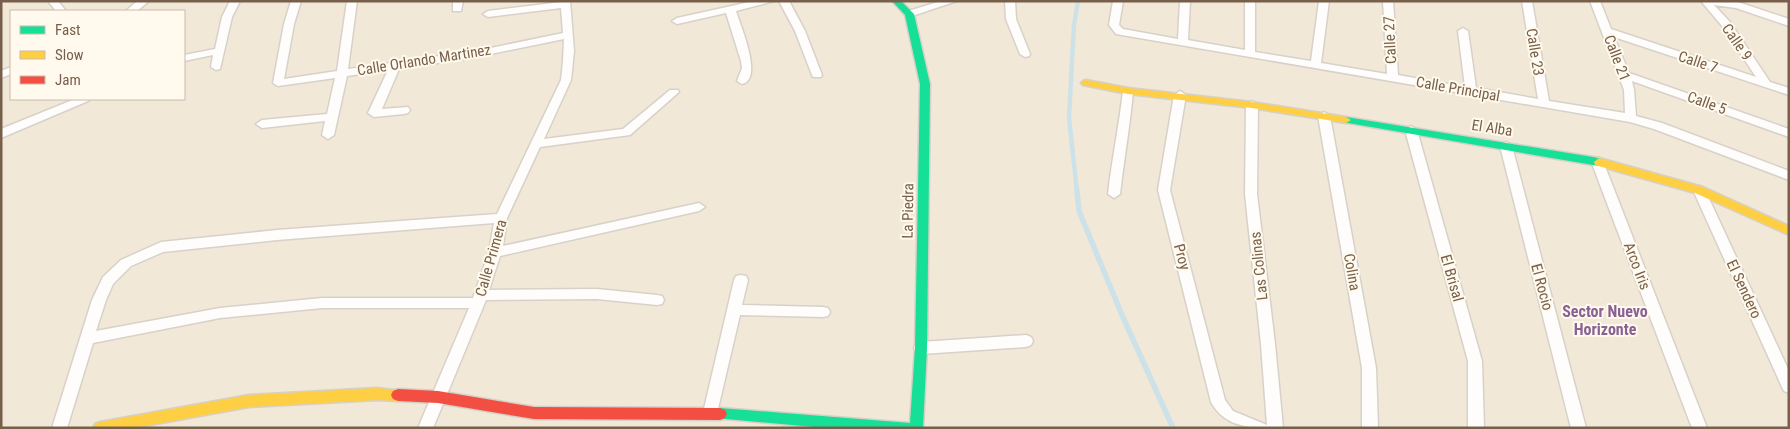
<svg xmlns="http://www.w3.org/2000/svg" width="1790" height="429" font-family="'Roboto Condensed',sans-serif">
  <rect width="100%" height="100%" fill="#f8f4eb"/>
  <path fill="#f1e8d8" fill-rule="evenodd" d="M1,1H1789V428H1ZM11,11H184V99H11Z"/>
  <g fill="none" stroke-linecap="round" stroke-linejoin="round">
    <polyline stroke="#cde2e8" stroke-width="4.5" points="1077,192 1069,118 1074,25 1078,1"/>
    <polyline stroke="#cde2e8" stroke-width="5.5" points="1077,191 1079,211 1122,315 1173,428"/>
    <defs>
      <g id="street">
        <polygon points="48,1 58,1 66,11 56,11"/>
        <polygon points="137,1 149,1 137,11 126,11"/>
        <polygon points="230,1 240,1 232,17 220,69 216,70 211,67 213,55 184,61 184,55 215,49 222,17"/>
        <path d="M291,1H301L294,24L284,79L337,71L347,1H357L348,69L476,51L563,33L561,8L488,17L483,14L488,11L570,1L574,51L571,80L544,139L623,129L670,90H678L679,92L630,135L540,147L507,218L503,246L699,203L705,207L699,211L500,256L489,290L597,289L657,295L662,296L664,300L662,304L657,305L597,299L486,300L433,428H418L469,308H322L220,318L93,343L67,428H52L92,300L103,277L121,260L161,242L277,230L497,214L561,80L563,61L564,39L476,57L399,69L382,109L408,107L410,110L408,113L404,114L374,117L368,113L388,70L347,76L334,135L328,139L322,135L325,121L262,128L256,124L262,120L327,114L335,78L278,86L273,83L284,24ZM494,223L489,252L473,298H322L220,308L96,331L106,300L113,284L131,266L163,252L277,240Z"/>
        <polygon points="453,1 463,1 461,11 453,11"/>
        <path d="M754,1H774L736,11C740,25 764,79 742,84L737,81L742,68L741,61L726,13L677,24L672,21L677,18Z"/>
        <polygon points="779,1 789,1 805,31 822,75 821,77 813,77 812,75 795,31"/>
        <polygon points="941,1 957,1 909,17 904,14 905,12"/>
        <polygon points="1005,1 1015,1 1016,19 1030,54 1029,56 1025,57 1020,54 1006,19"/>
        <polygon points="1113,1 1123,1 1119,25 1123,29 1178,39 1180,1 1190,1 1188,40 1245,50 1245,1 1255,1 1255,52 1311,61 1319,1 1329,1 1321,63 1387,74 1383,1 1393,1 1398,75 1465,87 1458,31 1463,28 1468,31 1476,88 1538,99 1522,1 1532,1 1549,101 1625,113 1624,90 1590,1 1600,1 1611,29 1756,77 1722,26 1701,1 1738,2 1789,19 1789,26 1736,8 1714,5 1730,22 1770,82 1789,88 1789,95 1614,37 1629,73 1789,129 1789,137 1632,81 1634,90 1636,116 1662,123 1789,171 1789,180 1654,129 1630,122 1116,34 1109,25"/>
        <polygon points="11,67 11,74 1,78 1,71"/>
        <path d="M1128,88L1133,91C1130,126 1124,159 1120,194L1114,198L1108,194C1112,159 1119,126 1123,91Z"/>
        <path d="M1180,91L1186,95L1170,190L1225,400L1233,411L1267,425L1261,344L1245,194L1246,105L1252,101L1258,105L1257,194L1275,344L1283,428C1252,428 1226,429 1211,402L1158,190L1174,95Z"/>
        <polygon points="75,99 90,99 88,101 1,138 1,129"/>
        <polygon points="1324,112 1330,116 1376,368 1378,428 1362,428 1362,368 1318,116"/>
        <polygon points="1411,126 1417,130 1482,361 1484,428 1468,428 1468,361 1405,130"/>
        <polygon points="1506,142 1512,146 1586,428 1571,428 1500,146"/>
        <polygon points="1597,157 1603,161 1707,428 1692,428 1591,161"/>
        <polygon points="1699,186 1705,190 1789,371 1789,393 1784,391 1782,387 1693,190"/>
        <polygon points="741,275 746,276 748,280 742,305 823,307 828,308 830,312 828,316 823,317 740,315 717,413 715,418 710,419 705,418 703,413 734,280 736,276"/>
        <polygon points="1026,335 1031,337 1033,341 1031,345 1026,347 921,354 916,352 914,348 916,344 921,342"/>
      </g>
      <g id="fast">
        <polygon points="892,1 901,1 914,14 930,84 927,348 923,428 825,428 715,418 713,414 715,410 720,408 910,423 915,348 920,84 905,15"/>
        <polygon points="1346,117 1599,158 1604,162 1599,166 1342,122 1341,120"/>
      </g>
      <g id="slow">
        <polygon points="1086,80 1128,88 1252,102 1346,117 1351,120 1346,123 1252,108 1128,94 1083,85 1081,83 1083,81"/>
        <polygon points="1599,158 1703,187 1789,226 1789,235 1695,193 1595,165 1594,162"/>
        <polygon points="377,388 403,391 405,395 403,399 398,401 377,400 249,407 134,428 93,428 95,424 100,422 249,395"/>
      </g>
      <polygon id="jam" points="398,389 438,391 534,407 720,408 725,410 727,414 725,418 720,420 534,419 438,403 398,401 393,399 391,395 393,391"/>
    </defs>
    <use href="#street" stroke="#d7d1c9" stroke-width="3"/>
    <use href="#fast" stroke="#d6d0c6" stroke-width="3"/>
    <use href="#slow" stroke="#d6d0c6" stroke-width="3"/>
    <use href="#jam" stroke="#d6d0c6" stroke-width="3"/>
    <use href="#street" fill="#fefdfc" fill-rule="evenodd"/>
    <use href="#fast" fill="#16e098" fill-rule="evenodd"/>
    <use href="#slow" fill="#ffcf43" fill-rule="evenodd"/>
    <use href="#jam" fill="#f24e42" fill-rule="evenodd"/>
  </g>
  <g text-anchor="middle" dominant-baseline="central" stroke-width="4" stroke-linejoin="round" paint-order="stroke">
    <g font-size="15" fill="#775f4a" stroke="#fffaed">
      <text transform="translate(1390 40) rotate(-93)">Calle 27</text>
      <text transform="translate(1737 42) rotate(55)">Calle 9</text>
      <text transform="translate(1535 52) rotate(81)">Calle 23</text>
      <text transform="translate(1617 58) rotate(69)">Calle 21</text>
      <text transform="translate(424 60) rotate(-9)">Calle Orlando Martinez</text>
      <text transform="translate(1698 62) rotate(18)">Calle 7</text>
      <text transform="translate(1458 89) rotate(10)">Calle Principal</text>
      <text transform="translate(1707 103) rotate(20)">Calle 5</text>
      <text transform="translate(1492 128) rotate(9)">El Alba</text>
      <text transform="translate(908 211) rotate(-89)">La Piedra</text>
      <text transform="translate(1182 257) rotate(75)">Proy</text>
      <text transform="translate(491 258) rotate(-74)">Calle Primera</text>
      <text transform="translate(1259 266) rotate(-96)">Las Colinas</text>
      <text transform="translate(1637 266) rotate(69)">Arco Iris</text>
      <text transform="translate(1352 272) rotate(80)">Colina</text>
      <text transform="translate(1452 278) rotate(74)">El Brisal</text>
      <text transform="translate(1542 287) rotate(75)">El Rocio</text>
      <text transform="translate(1744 289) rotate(65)">El Sendero</text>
    </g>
    <g font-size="16" font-weight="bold" fill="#896194" stroke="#fffaed">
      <text x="1605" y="311">Sector Nuevo<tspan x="1605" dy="18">Horizonte</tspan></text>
    </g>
  </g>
  <rect width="1790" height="429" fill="none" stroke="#775f4a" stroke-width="5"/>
  <rect x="10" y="10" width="175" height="90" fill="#fffaed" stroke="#c9bcac"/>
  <rect x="20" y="26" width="25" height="8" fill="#16e098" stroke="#c9bcac"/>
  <text x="55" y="35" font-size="15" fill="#775f4a">Fast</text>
  <rect x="20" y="51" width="25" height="8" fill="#ffcf43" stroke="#c9bcac"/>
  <text x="55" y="60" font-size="15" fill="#775f4a">Slow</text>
  <rect x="20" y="76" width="25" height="8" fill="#f24e42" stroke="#c9bcac"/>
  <text x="55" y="85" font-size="15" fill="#775f4a">Jam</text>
</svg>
